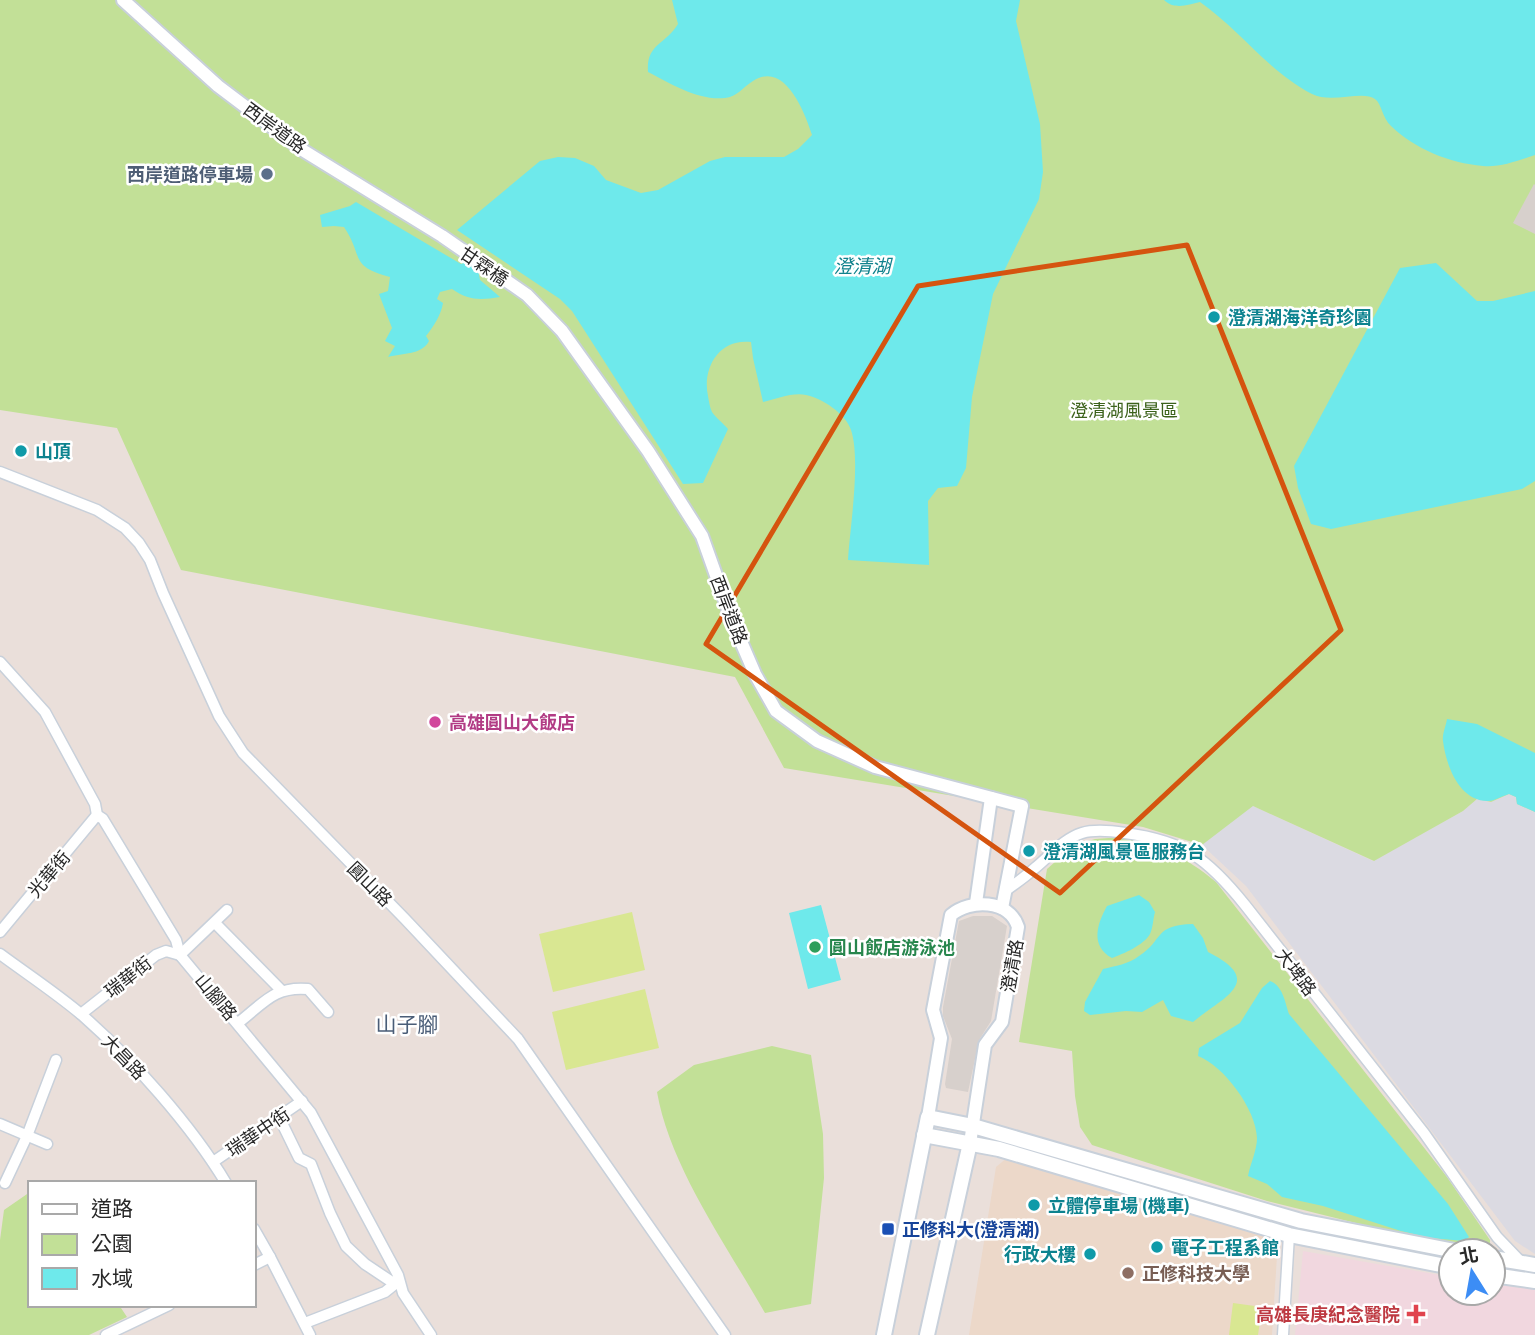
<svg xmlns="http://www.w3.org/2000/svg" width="1535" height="1335" font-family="'Public Sans','Noto Sans TC',sans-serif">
  <rect width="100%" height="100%" fill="#eadfda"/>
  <polygon fill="#dbdae2" points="1509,794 1517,797 1531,811 1535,812 1535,1254 1515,1241 1246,886 1202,845 1242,812 1253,806 1373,861 1463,811 1477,799 1491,802"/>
  <polygon fill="#ecd8c9" points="1008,1157 1076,1176 1278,1240 1272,1335 969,1335 996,1167"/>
  <polygon fill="#f1d7df" points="1303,1251 1451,1277 1451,1293 1493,1293 1493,1284 1521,1288 1535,1287 1535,1335 1295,1335"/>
  <g fill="#c2e097">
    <polygon points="0,0 1535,0 1535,812 1517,804 1516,797 1509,794 1491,802 1477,799 1463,811 1374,861 1253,806 1202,845 1143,827 784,768 735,677 181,570 117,428 0,410"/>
    <path d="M1122,837C1162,848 1184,855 1216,882L1447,1177L1490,1240V1249L1469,1251L1267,1201L1092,1145L1080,1127L1075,1096L1072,1051L1019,1042L1047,869L1073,846L1095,839Z"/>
    <path d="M772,1046L811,1055L823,1134L824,1178L811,1304L765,1313C727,1246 670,1167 657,1092L694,1065Z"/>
    <polygon points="30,1192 30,1305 119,1305 127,1317 89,1335 0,1335 0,1240 4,1210"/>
  </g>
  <g fill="#d9e792">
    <polygon points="632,912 645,970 553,992 539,934"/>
    <polygon points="645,989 659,1048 566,1070 552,1012"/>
    <polygon points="1233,1303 1262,1307 1258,1335 1229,1335"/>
  </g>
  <g fill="#d7d0cc">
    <polygon points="1534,184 1535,185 1535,234 1513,223"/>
    <polygon points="973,916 992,916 1007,926 991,1021 979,1040 968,1092 946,1088 945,1084 952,1039 943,1016 943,1007 959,921"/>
  </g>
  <g fill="#6ee9eb">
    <path d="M672,0H1020L1016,21L1040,124L1043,172L1039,199L993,294L972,397L966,468L957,486L938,488L928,501L929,565L848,560C850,527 861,460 851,430C846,414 822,398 806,395C793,392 776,399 763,402L753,358L751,342C719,338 702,368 708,396C709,402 710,408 712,412C716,418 723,423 728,429L703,483L683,484L572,311L560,299L457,230L540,161L558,157L575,158L594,166L606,180L641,193L658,190L710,161L725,157H784L798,149L812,135C805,113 785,60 753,81C743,87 737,97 725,98C699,101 671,84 648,72C646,44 665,45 678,24Z"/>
    <path d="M1164,0H1535V155C1520,160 1499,168 1483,166C1449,163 1415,149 1391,126C1382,118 1382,104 1375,99C1363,90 1331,104 1312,94C1268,71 1240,30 1200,2C1188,5 1174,10 1164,0Z"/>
    <path d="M356,202L461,264L466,262L478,270L480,280L500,297C481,300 469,301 452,289L440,292L437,299L443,303C441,315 434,326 426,336L429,341C422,355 403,353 388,357L395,346L385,341L392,328L379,294L388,291L390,277C348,266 364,256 344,227L334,226L322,227L320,215L350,206Z"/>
    <polygon points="1436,263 1477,301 1493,301 1535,291 1535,481 1522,489 1331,529 1311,524 1298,488 1294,466 1400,268"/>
    <path d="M1447,719L1477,724L1535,753V812L1517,804L1516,797L1509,794C1502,796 1494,801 1489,801C1459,802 1446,765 1443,741C1442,734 1446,726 1447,719Z"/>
    <path d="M1139,895L1149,902L1155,912C1153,919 1153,928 1150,934C1144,945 1123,954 1112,958C1090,946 1097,924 1107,906Z"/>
    <polygon points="821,905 841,980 808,989 789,913"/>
    <path d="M1193,924L1203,938L1208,952C1268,982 1221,998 1193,1022L1171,1016L1163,1000L1142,1012L1126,1011L1090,1015L1084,1011L1085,1002L1103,969C1115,966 1129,964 1139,956C1164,940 1153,925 1193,924Z"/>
    <path d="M1270,981C1283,986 1285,1002 1289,1014L1448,1204L1469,1237L1464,1241L1431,1238L1401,1231L1323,1206L1282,1197L1267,1184L1248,1176C1250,1165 1257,1150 1257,1138C1256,1109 1224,1066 1198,1056L1199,1048L1240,1023L1262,988Z"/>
  </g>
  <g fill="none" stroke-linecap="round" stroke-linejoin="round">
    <defs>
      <g id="minor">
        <polyline points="0,472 97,510 125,528 139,543 150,560 163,593 219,716 243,753 405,919 518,1039 725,1335"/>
        <polyline points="0,662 45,712 95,804 97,815 103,819 176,940 180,955 311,1113 398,1275 403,1293 431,1335"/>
        <path d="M1005,891C1015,884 1025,877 1035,868C1050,856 1063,839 1082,833C1095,829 1112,831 1125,833C1185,841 1208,859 1245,905L1424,1133L1497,1237L1523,1264"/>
        <polyline points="215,923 281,990"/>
        <polyline points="0,932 97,815"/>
        <path d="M0,954C27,974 56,993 82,1015C133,1060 191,1125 226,1183"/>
        <polyline points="180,955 227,910"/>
        <polyline points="81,1014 156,955 166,951 180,955"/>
        <path d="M238,1023C264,1003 274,986 308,989L328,1012"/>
        <polyline points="279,1117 299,1158 311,1164 330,1213 346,1246 365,1264 395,1284"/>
        <polyline points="0,1124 47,1144"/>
        <polyline points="213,1162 302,1101"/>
        <polyline points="5,1183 27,1136 56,1060"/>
        <polyline points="254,1229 270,1257 310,1335"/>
        <polyline points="254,1265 270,1257"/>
        <polyline points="305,1323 385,1292 395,1284 397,1279"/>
        <polyline points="106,1335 169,1305"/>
        <polyline points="1283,1335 1289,1235"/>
      </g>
      <g id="tertiary">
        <polyline points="123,0 218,86 304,151 442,236 527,295 562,331 648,451 702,536 733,623 755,674 776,711 817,741 875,767 1022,806 1002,908"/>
        <polyline points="976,903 991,798"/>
        <path d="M928,1117L941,1038L933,1010L951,915C970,899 1009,899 1018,927L1002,1022L985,1045L970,1143"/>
      </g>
      <g id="secondary">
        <polyline points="924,1135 999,1149 1289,1235 1451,1267"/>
        <polyline points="1493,1258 1535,1265"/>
        <polyline points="1493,1275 1535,1281"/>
        <polyline points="884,1335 928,1117 973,1126 1301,1221 1455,1251"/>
        <polyline points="927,1335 970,1143"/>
      </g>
    </defs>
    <use href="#minor" stroke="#c8d0da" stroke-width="13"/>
    <use href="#tertiary" stroke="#c8d0da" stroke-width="16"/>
    <use href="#secondary" stroke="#c8d0da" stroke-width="18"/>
    <use href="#minor" stroke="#fff" stroke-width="10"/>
    <use href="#tertiary" stroke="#fff" stroke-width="12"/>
    <use href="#secondary" stroke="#fff" stroke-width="14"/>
  </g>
  <path fill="none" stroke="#d5540f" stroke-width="5" stroke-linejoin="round" d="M1187,245L1341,630L1060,893L706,644L918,286Z"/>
  <circle fill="#5c6f8a" stroke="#fff" stroke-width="2.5" cx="267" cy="174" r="7"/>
  <g fill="#0f9aa8" stroke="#fff" stroke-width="2.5">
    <circle cx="1214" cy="317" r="7"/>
    <circle cx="21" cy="451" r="7"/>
    <circle cx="1029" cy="851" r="7"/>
    <circle cx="1034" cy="1205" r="7"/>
    <circle cx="1157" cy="1247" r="7"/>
    <circle cx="1090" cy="1254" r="7"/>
  </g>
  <circle fill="#d1479c" stroke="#fff" stroke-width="2.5" cx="435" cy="722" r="7"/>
  <circle fill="#2e9e5b" stroke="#fff" stroke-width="2.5" cx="815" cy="947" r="7"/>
  <rect fill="#1a4fb4" stroke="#fff" stroke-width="2.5" x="881" y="1222" width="14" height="14" rx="3.5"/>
  <circle fill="#8d6e63" stroke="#fff" stroke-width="2.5" cx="1128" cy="1273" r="7"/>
  <path fill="#e0444e" stroke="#fff" stroke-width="2.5" d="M1412.5 1303.5h7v7h7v7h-7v7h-7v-7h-7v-7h7z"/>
  <g text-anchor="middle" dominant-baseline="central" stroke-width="5" stroke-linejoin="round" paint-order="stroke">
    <g font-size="18" fill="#282828" stroke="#fff">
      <text transform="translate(275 128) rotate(36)">西岸道路</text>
      <text transform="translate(484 266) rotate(34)">甘霖橋</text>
      <text transform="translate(729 610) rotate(69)">西岸道路</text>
      <text transform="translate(49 874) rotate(-50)">光華街</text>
      <text transform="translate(370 884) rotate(45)">圓山路</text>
      <text transform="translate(1012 966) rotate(-80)">澄清路</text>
      <text transform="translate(1296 972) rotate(53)">大埤路</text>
      <text transform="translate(128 977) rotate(-38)">瑞華街</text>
      <text transform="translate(216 997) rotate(50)">山腳路</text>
      <text transform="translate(124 1057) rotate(46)">大昌路</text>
      <text transform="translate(258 1132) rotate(-34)">瑞華中街</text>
    </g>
    <g font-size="18" font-weight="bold" fill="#4e5e75" stroke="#fff" text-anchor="end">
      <text x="253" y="174">西岸道路停車場</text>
    </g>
    <g font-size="18" font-weight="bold" fill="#0d838f" stroke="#fff" text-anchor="start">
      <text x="1228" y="317">澄清湖海洋奇珍園</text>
      <text x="35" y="451">山頂</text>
      <text x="1043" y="851">澄清湖風景區服務台</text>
      <text x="1048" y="1205">立體停車場 (機車)</text>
      <text x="1171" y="1247">電子工程系館</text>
      <text x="1076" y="1254" text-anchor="end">行政大樓</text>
    </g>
    <g font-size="18" fill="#3c621b" stroke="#fff">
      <text x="1124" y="410">澄清湖風景區</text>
    </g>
    <g font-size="18" font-weight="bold" fill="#b23c85" stroke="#fff" text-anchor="start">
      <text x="449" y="722">高雄圓山大飯店</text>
    </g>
    <g font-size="18" font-weight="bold" fill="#27864d" stroke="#fff" text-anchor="start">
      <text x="829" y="947">圓山飯店游泳池</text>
    </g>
    <g font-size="18" font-weight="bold" fill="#164399" stroke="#fff" text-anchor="start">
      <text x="902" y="1229">正修科大(澄清湖)</text>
    </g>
    <g font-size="18" font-weight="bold" fill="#785e54" stroke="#fff" text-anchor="start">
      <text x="1142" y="1273">正修科技大學</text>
    </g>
    <g font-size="18" font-weight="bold" fill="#be3a42" stroke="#fff" text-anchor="end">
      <text x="1400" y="1314">高雄長庚紀念醫院</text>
    </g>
    <g font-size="19" font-style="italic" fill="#10828d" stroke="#fff">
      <text x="862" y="266">澄清湖</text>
    </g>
    <g font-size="21" fill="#4a5d77" stroke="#fff">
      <text x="407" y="1024">山子腳</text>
    </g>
  </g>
  <rect x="28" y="1181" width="228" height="126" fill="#ffffff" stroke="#a9a9a9" stroke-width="2"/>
  <rect x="42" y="1204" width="35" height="10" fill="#ffffff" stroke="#a9a9a9" stroke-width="2"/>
  <text x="91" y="1216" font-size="21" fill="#282828">道路</text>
  <rect x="42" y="1234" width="35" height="21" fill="#c2e097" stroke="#a9a9a9" stroke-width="2"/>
  <text x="91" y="1251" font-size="21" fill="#282828">公園</text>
  <rect x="42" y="1268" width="35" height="21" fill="#6ee9eb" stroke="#a9a9a9" stroke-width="2"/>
  <text x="91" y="1286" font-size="21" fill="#282828">水域</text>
  <g transform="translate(1472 1272) rotate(349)"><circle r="33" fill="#ffffff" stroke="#a9a9a9" stroke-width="2"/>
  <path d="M0-5L12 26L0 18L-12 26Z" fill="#3c8df5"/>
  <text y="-10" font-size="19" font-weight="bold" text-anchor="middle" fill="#282828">北</text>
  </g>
</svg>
